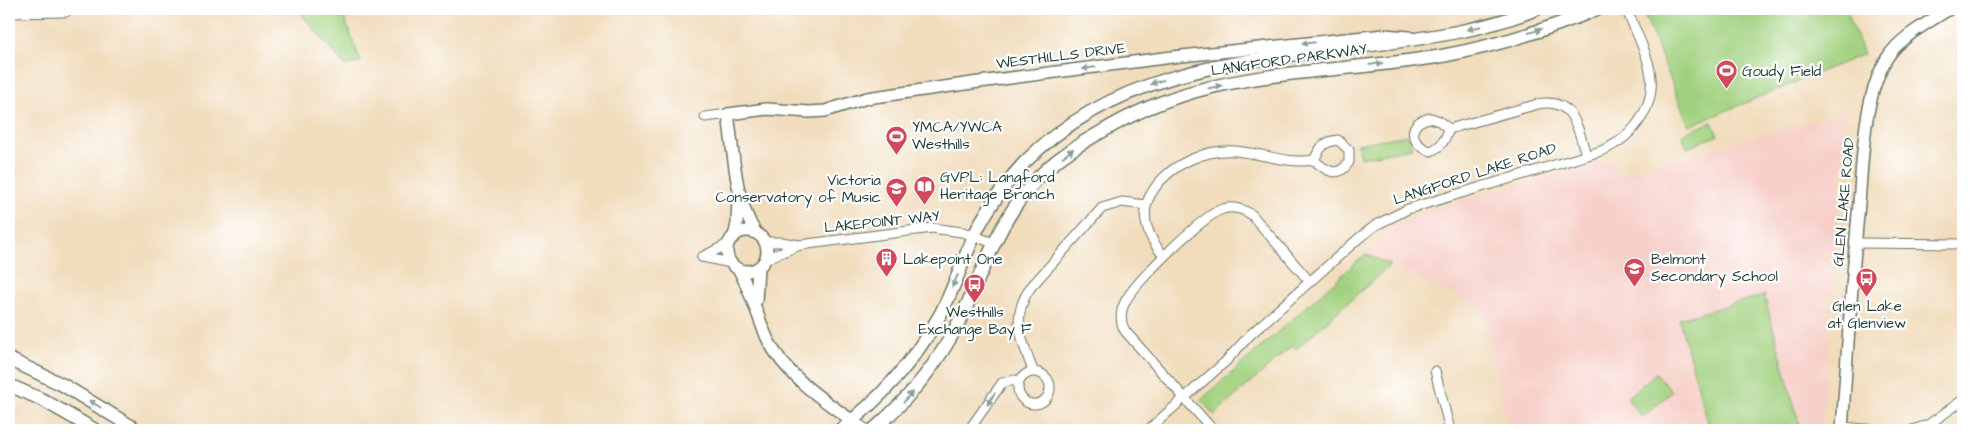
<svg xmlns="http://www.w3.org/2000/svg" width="1972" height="439" font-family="'Architects Daughter',sans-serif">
  <rect width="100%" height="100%" fill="#fff"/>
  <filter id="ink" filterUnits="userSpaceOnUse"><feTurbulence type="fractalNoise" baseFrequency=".02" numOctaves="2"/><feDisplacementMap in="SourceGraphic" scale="10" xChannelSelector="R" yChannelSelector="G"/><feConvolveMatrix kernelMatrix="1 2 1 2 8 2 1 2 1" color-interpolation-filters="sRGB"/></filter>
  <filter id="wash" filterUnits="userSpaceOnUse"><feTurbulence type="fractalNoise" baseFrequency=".0096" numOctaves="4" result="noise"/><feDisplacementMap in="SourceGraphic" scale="20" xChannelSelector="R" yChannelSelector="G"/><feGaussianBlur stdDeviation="1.12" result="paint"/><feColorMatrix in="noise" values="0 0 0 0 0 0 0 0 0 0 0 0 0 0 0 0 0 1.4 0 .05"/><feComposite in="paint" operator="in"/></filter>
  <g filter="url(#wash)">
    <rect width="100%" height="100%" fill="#f1dcbb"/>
    <polygon fill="#f7d0c9" points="1851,110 1844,127 1822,430 1510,430 1492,357 1483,309 1366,254 1394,227 1408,218 1432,208 1612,159 1617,175"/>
    <g fill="#a1d17f" stroke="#60875a">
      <polygon points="297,9 341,9 361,62 345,66"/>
      <polygon points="1657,9 1846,9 1864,54 1689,126 1645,16 1646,13"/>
      <polygon points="1712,122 1718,135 1687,148 1682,134"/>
      <polygon points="1407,135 1412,148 1360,158 1357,144"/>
      <polygon points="1366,254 1390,265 1296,349 1292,346 1214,415 1201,400"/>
      <polygon points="1764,295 1801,430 1710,430 1679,319"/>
      <polygon points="1656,373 1672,392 1642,417 1627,398"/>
    </g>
  </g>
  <g filter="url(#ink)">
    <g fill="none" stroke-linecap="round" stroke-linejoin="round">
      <defs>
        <g id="minor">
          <polyline points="9,13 66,12"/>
          <polyline points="705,117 728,114"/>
          <path d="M1431,118L1439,121L1449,129C1445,140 1442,146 1431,151C1409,145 1406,121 1431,118Z"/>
          <path d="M1449,129L1538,104C1574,97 1578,129 1586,155"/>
          <path d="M1338,140L1349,150V162C1338,179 1326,171 1314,160C1321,147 1322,142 1338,140Z"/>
          <polyline points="765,242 781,242 800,245"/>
          <polyline points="1856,243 1963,244"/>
          <path d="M1164,256C1149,239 1138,216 1151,194C1168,164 1209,146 1243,152C1268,155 1289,164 1314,160"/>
          <polyline points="702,257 731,263"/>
          <polyline points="702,257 728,244"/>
          <polyline points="765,259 800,245 932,228 962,232 994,243"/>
          <path d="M1033,371C1022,340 1010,318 1030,288L1102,208L1122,202L1146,205"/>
          <polyline points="1435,371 1450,430"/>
          <circle cx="1034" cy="388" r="16"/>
          <polyline points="853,421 868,430"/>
          <polyline points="1842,427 1876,430"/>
          <polyline points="969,430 1002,383 1015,380 1019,381"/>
          <path d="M1148,430L1225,362L1251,334L1359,238L1376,225L1408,209L1601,151C1635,137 1659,104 1649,66C1644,46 1634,27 1626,9"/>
          <path d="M1213,430L1125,331C1120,322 1120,312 1125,302C1133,284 1205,213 1223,209C1233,206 1243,209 1252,215L1310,282"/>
          <polyline points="1912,430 1928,425 1963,400"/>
        </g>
        <g id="tertiary">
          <circle cx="747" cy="251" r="20"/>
          <path d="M756,233C734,199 734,153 728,114L767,109L809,112L825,111L867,98L979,82L1172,57L1384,35L1409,37"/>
          <polyline points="734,237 737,224 738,197"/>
          <path d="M739,270C751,292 757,315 767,338C784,374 821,399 853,421"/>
          <polyline points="756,301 758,268"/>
          <path d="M1842,430C1847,354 1852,279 1859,203C1863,158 1863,98 1887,58C1900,37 1928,23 1949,9"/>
        </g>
        <g id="secondary">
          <polyline points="9,359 63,385 137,430"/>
          <polyline points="9,385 43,400 95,430"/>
          <path d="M840,430C881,399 915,359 940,315C956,285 965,252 981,222C993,201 1008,180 1025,162C1142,44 1312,62 1462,31C1488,26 1513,18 1537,9"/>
          <path d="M873,430C909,399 940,361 961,318C988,261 1000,212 1049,167C1065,153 1083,142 1101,132C1131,114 1163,100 1196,91C1276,69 1361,70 1442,56C1495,46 1547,30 1597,9"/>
        </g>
      </defs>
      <use href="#minor" stroke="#687563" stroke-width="11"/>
      <use href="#tertiary" stroke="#687563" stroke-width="14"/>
      <use href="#secondary" stroke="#687563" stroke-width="15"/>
      <use href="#minor" stroke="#fff" stroke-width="9"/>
      <use href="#tertiary" stroke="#fff" stroke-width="11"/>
      <use href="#secondary" stroke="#fff" stroke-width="12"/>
    </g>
    <defs><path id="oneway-solid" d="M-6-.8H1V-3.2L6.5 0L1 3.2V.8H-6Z" transform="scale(1.25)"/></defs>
    <g fill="#8f9e9a">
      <use href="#oneway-solid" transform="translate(1474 28) rotate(166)"/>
      <use href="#oneway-solid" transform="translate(1535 31) rotate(-18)"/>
      <use href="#oneway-solid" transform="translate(1308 43) rotate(174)"/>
      <use href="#oneway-solid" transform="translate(1376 64) rotate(-7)"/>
      <use href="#oneway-solid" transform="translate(1089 68) rotate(173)"/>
      <use href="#oneway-solid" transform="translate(1157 82) rotate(162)"/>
      <use href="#oneway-solid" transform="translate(1215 87) rotate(-12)"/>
      <use href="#oneway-solid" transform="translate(1068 153) rotate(-37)"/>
      <use href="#oneway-solid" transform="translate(955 281) rotate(115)"/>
      <use href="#oneway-solid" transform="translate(908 397) rotate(-50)"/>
      <use href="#oneway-solid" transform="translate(991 399) rotate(122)"/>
      <use href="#oneway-solid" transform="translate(95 404) rotate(-148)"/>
    </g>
  </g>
  <defs>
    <symbol id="stadium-pin" viewBox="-11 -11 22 30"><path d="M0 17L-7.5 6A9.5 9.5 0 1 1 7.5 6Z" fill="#d1495b" stroke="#fff"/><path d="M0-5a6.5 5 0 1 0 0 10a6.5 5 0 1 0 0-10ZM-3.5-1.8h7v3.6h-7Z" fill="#fff"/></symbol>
    <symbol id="library-pin" viewBox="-11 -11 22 30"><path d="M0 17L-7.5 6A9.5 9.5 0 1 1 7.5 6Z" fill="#d1495b" stroke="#fff"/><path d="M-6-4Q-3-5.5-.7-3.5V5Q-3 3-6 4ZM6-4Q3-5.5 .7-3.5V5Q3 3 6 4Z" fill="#fff"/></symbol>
    <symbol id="school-pin" viewBox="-11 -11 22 30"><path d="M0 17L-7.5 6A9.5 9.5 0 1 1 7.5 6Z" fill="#d1495b" stroke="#fff"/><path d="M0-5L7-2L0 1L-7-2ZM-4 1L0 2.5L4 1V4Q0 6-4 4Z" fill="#fff"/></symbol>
    <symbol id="building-pin" viewBox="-11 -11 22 30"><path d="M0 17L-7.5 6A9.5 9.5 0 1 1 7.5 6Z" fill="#d1495b" stroke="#fff"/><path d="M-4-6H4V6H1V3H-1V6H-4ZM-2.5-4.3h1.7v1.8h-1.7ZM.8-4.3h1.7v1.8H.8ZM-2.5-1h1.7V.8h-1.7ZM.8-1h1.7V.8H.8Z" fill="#fff"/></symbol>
    <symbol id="bus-pin" viewBox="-11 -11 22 30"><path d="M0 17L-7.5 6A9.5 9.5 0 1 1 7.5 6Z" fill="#d1495b" stroke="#fff"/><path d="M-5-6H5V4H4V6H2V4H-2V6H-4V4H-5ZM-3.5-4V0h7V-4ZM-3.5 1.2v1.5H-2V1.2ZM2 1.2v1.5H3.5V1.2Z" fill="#fff"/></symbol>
  </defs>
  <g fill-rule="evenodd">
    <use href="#stadium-pin" x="1714" y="58" width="25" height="34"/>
    <use href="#stadium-pin" x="884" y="124" width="25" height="34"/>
    <use href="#library-pin" x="912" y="174" width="25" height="34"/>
    <use href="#school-pin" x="884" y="176" width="25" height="34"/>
    <use href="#building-pin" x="874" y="246" width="25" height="34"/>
    <use href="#school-pin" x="1622" y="256" width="25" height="34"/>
    <use href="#bus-pin" x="1854" y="266" width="25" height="34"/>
    <use href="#bus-pin" x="962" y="272" width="25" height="34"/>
  </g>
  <g text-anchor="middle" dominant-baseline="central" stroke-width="4.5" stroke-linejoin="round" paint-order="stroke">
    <g font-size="15" fill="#1f3d34" stroke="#fff">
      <text transform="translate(1061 56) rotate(-7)">WESTHILLS DRIVE</text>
      <text transform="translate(1289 60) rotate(-8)">LANGFORD PARKWAY</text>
      <text transform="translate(1475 174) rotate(-18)">LANGFORD LAKE ROAD</text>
      <text transform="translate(1844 202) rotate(-85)">GLEN LAKE ROAD</text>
      <text transform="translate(882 222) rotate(-6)">LAKEPOINT WAY</text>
    </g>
    <g font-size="15" fill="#1f3d34" stroke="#fff" text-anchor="start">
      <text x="1742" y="71">Goudy Field</text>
      <text x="912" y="127">YMCA/YWCA<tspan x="912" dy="17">Westhills</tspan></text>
      <text x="940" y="177">GVPL: Langford<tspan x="940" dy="17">Heritage Branch</tspan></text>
      <text x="881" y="180" text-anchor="end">Victoria<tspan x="881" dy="17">Conservatory of Music</tspan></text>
      <text x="903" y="259">Lakepoint One</text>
      <text x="1651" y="259">Belmont<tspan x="1651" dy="17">Secondary School</tspan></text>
      <text x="1867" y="306" text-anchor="middle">Glen Lake<tspan x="1867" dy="17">at Glenview</tspan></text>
      <text x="975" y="312" text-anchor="middle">Westhills<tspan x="975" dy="17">Exchange Bay F</tspan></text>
    </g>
  </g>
  <rect width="1972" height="439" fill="none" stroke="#fff" stroke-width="30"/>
</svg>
